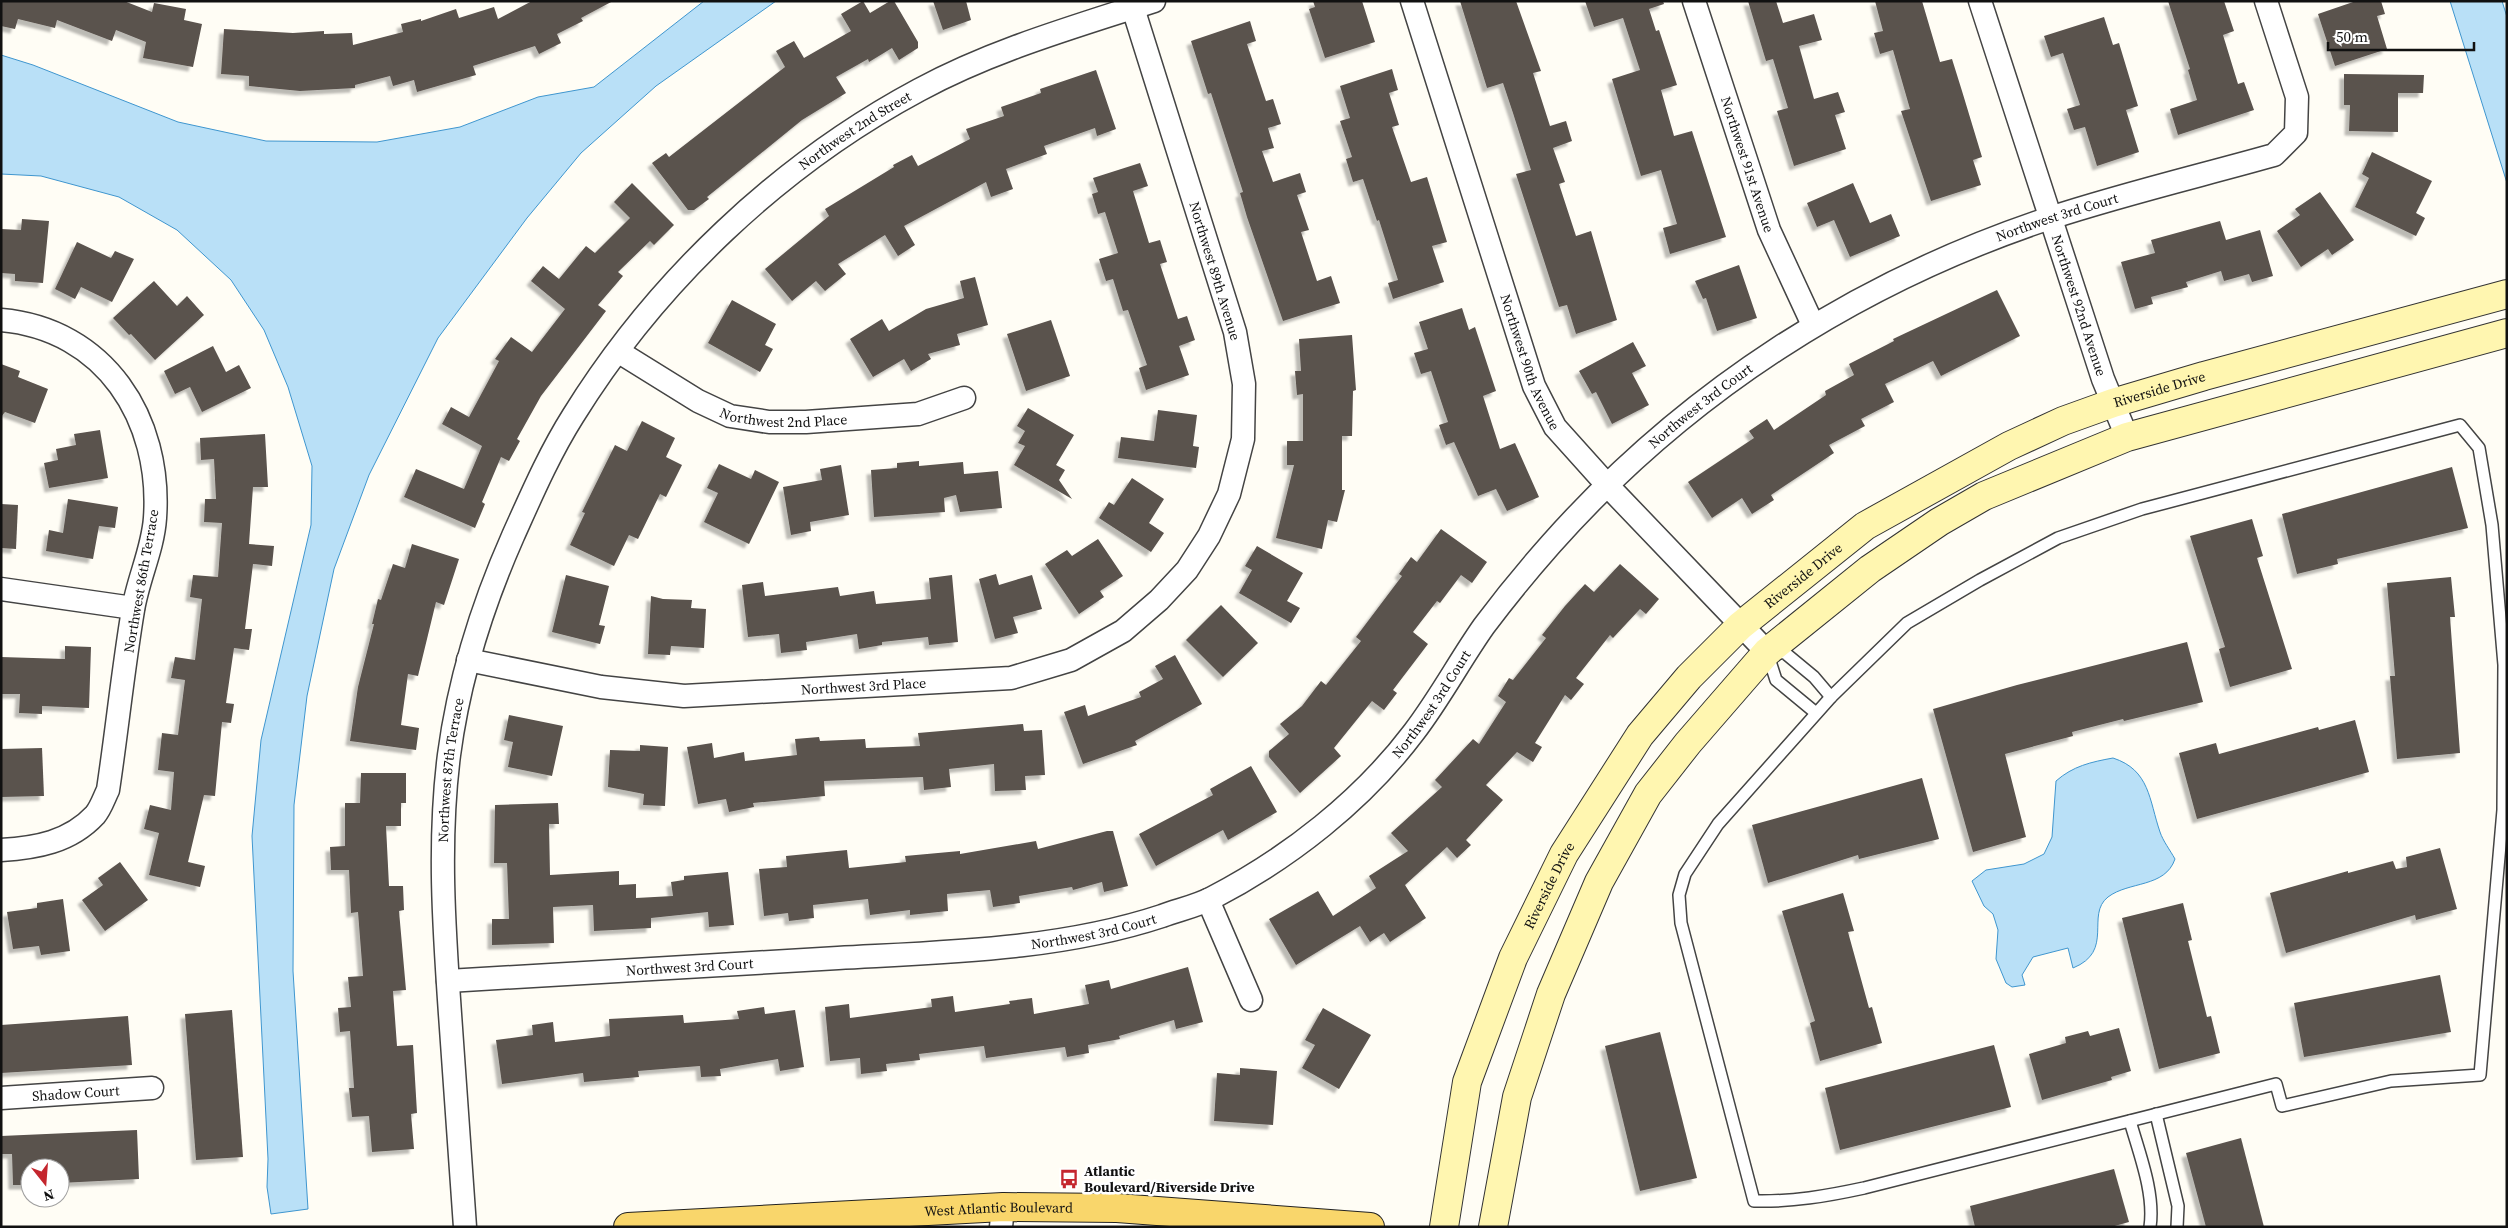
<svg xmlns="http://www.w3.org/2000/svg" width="2508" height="1228" font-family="'Source Serif 4',serif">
  <defs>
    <filter id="shadow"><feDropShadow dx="-4.5" dy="4.5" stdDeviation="1" flood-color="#0004"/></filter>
  </defs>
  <rect width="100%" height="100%" fill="#fffdf5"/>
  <g fill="#b9e0f7" stroke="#3f96cf">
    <polygon points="704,1 776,1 656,86 581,153 527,218 438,338 369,475 334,569 307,696 294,805 293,971 308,1209 271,1214 267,1187 268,1159 252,836 261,740 311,525 312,466 288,387 264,330 231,280 177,230 119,197 41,176 1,174 1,55 33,65 178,122 266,141 377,142 460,127 538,97 594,87"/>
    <polygon points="2450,1 2502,1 2507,17 2507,183"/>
    <path d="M2113,758C2150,770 2149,800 2160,832C2163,841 2170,850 2175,859C2165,888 2129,881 2108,897C2085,915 2115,951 2073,968L2068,948L2033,957L2022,975L2025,985L2012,987L2006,983L1996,959L1998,930L1993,914L1984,906L1972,881L1986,870L2024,864L2044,854L2052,837L2056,781C2073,766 2091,762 2113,758Z"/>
  </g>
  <g fill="#5a524d" filter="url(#shadow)">
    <polygon points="1,1 124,1 152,12 154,3 186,9 184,20 202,24 193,67 143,58 146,42 116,30 112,41 57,20 55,28 18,19 15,29 1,26"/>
    <polygon points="532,1 613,1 581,18 583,21 557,34 561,43 539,54 535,46 473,66 476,75 417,92 414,80 393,86 390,76 355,85 355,88 300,91 249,86 249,76 221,74 224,29 293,33 324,31 324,34 352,33 353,45 403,32 401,24 421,19 421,21 456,9 459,18 494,7 498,19"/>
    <polygon points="863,1 870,13 890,1 894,1 918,42 918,48 899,60 892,48 869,62 868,59 836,77 846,93 802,120 707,197 709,199 694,210 688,210 652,163 666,153 669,157 785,67 776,51 794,41 804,58 851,31 841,14"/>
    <polygon points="933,1 966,1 971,20 943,30"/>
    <polygon points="1313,1 1362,1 1375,42 1325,58 1309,9 1315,7"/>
    <polygon points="1460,1 1516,1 1541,71 1533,73 1550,126 1566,121 1572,141 1553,148 1565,182 1559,184 1576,236 1591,231 1617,320 1576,334 1567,305 1559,307 1516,174 1531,170 1513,113 1503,83 1487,88"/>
    <polygon points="1585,1 1663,1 1664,4 1649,9 1656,31 1659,30 1677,85 1661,90 1674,136 1692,131 1726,237 1670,254 1663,228 1677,224 1661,170 1641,176 1612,79 1640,70 1623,18 1594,27"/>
    <polygon points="1748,1 1776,1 1783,23 1814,14 1822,40 1799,46 1814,99 1838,92 1845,112 1835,115 1846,149 1794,166 1777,111 1788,108 1773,59 1766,61"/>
    <polygon points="1875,1 1922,1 1940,62 1952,59 1962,91 1982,157 1973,160 1981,185 1931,201 1901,111 1910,109 1893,50 1880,54 1874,33 1883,31"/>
    <polygon points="2168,1 2224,1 2234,31 2223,35 2238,84 2244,82 2254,110 2178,135 2170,109 2197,100 2188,70 2190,69"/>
    <polygon points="2356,1 2381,1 2385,14 2377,16 2387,49 2335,66 2318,14"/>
    <polygon points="2104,17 2113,45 2119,43 2138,106 2126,110 2139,152 2097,166 2085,127 2074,130 2067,109 2080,105 2063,53 2051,57 2044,36"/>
    <polygon points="1250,21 1256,41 1247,44 1266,101 1273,99 1281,124 1268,128 1274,148 1262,151 1273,182 1300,173 1306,192 1297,195 1309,230 1301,232 1317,281 1331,276 1340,303 1283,321 1247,217 1240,193 1243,192 1211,93 1208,94 1191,41"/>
    <polygon points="1392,69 1398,90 1389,93 1399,125 1392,127 1411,182 1427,177 1447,242 1432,246 1444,282 1393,299 1388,283 1398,280 1379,220 1377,221 1363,179 1353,182 1346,159 1352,157 1340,121 1350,118 1340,86"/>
    <polygon points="1096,70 1116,129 1097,136 1095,128 1044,146 1047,154 1006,169 1013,189 991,197 986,182 904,226 915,245 898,256 885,235 838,264 846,274 825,291 816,281 792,301 765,269 829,216 825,209 894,167 893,165 912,155 918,166 970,139 966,129 1004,116 1001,107 1041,93 1040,89"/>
    <polygon points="2344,74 2424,75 2423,93 2398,93 2398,132 2349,131 2350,105 2344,105"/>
    <polygon points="2372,152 2432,181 2416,213 2425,218 2416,236 2355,207 2369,178 2362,174"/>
    <polygon points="1140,163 1148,186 1133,191 1149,243 1160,240 1167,262 1160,264 1178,319 1187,316 1195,340 1179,346 1189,375 1146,390 1139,368 1147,365 1128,310 1123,311 1113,279 1106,281 1099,259 1118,253 1105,212 1098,214 1092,194 1098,192 1093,178"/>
    <polygon points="632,183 674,225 654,245 650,241 618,272 623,276 598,305 606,311 541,396 517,439 520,441 509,461 501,457 482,502 485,504 475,528 404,497 416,469 464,489 482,446 442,424 451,407 469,417 499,361 495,359 511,337 532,352 565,309 531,281 543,266 559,279 586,246 595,253 630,218 614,202"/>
    <polygon points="1853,183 1870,223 1891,214 1900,236 1850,257 1834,220 1817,227 1807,203"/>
    <polygon points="2320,192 2354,240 2332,255 2328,249 2301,267 2277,231 2300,215 2295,209"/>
    <polygon points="22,219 49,221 43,283 15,281 15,274 1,273 1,229 21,230"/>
    <polygon points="2220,221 2226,240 2260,230 2273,276 2252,282 2249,274 2224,281 2221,271 2186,282 2188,287 2151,297 2153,304 2135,309 2121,262 2155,253 2151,240"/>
    <polygon points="77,242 111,258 115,251 134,259 112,302 81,287 75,299 55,289"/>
    <polygon points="1739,265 1757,318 1717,331 1706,298 1703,299 1695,281"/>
    <polygon points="975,277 988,325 957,334 960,345 928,354 931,359 911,371 904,359 873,377 850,339 882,319 889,331 926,309 964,298 960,281"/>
    <polygon points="154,281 177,306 187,296 204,315 155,360 131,334 129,335 113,318"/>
    <polygon points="1997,290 2020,336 1941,376 1933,361 1885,384 1894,402 1861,419 1865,426 1829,445 1834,453 1771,495 1774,500 1752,514 1742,498 1712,518 1688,482 1754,438 1749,431 1767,419 1774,430 1826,395 1825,391 1854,375 1849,364 1894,341 1893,339"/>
    <polygon points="732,300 776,324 765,345 773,349 760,372 708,343"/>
    <polygon points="1462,308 1469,330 1475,327 1496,391 1483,396 1500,449 1515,443 1539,497 1507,511 1496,489 1478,496 1454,442 1446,445 1439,425 1448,422 1431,371 1421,374 1414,353 1428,349 1419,322"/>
    <polygon points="1051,320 1070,376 1026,391 1007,334"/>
    <polygon points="1352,335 1356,390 1353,391 1352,436 1342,436 1342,490 1345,490 1337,522 1328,520 1322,549 1276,538 1294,465 1287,465 1287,441 1303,441 1303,394 1297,395 1295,371 1301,371 1299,339"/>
    <polygon points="1633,342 1646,366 1632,373 1649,405 1612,424 1596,392 1592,394 1579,371"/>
    <polygon points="213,346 226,372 239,365 251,388 202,412 190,387 175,394 164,371"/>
    <polygon points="1,364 20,371 18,377 48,389 35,423 5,412 1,417"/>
    <polygon points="1028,408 1074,435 1056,465 1065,470 1059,480 1072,499 1014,465 1025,446 1018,443 1025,431 1017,426"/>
    <polygon points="1158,410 1197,415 1193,446 1199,447 1196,468 1118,458 1121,437 1154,441"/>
    <polygon points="642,421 675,438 666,457 682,465 666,497 660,494 638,539 629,535 614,566 570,545 585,513 582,512 615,445 627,451"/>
    <polygon points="100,430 108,478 49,488 44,463 58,460 56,449 76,445 74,434"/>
    <polygon points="265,434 268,487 253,487 249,544 274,546 272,566 253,564 245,629 252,629 249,650 234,648 226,703 234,704 231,723 222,722 215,796 204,795 188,862 205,866 200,887 149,875 159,833 144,829 150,805 171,810 174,772 158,770 162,733 178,735 185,680 171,678 175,657 195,660 202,599 190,597 193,575 218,577 222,523 204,522 205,499 216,499 214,459 201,460 200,438"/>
    <polygon points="919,461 919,466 963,462 964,474 998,471 1002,508 960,512 956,495 944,498 945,512 874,517 871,470 897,468 897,463"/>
    <polygon points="719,464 751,479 755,470 779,482 749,544 704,522 718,493 707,488"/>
    <polygon points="841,465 849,515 810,522 811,531 791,535 783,487 822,480 820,469"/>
    <polygon points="2452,467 2468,528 2337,559 2338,564 2297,574 2282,514"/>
    <polygon points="1132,478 1164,499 1149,523 1164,533 1151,552 1099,518 1109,502 1114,505"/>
    <polygon points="68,499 118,507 115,528 99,526 93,559 46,551 49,530 63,533"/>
    <polygon points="1,504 18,505 16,549 1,548"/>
    <polygon points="2252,519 2263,556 2257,558 2292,669 2230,687 2219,649 2225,647 2190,536"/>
    <polygon points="1441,529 1487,562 1472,583 1461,575 1440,603 1437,601 1413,632 1428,644 1393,690 1397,693 1384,710 1372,701 1334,748 1341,756 1300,793 1269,757 1269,751 1289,734 1280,724 1302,706 1321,681 1326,685 1361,641 1356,637 1402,576 1399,574 1411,557 1417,562"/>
    <polygon points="1098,539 1123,576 1100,591 1104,597 1079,614 1045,564 1067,550 1072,556"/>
    <polygon points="412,544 459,559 444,605 436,602 418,676 408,674 401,725 419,728 416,750 350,741 358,687 374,624 372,624 378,599 381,600 393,564 405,568"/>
    <polygon points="1257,546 1303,573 1287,601 1300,608 1291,623 1239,593 1252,570 1245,566"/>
    <polygon points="1620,564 1659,599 1646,614 1640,609 1613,638 1610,635 1576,678 1584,684 1571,700 1565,695 1535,743 1542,747 1533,762 1517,752 1486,785 1503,800 1466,840 1471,845 1457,858 1447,847 1405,885 1426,918 1390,942 1384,933 1370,942 1360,926 1296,965 1269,919 1318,891 1333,916 1376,888 1369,876 1408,851 1391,833 1442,787 1435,780 1473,739 1479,744 1506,702 1498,696 1509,678 1513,680 1546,638 1542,635 1565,606 1585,584 1594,592"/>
    <polygon points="996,574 999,585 1032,575 1042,609 1013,617 1018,633 995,639 979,579"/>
    <polygon points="566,575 609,586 599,625 605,626 600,644 552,632"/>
    <polygon points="952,575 958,642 929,645 928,637 882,642 882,645 859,649 857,634 806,642 807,650 781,653 779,634 748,637 742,585 763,582 765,596 838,587 840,596 874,591 876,604 931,599 929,578"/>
    <polygon points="2451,577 2455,617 2450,617 2460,753 2397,759 2390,676 2395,676 2387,583"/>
    <polygon points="651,596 663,599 692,600 691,608 706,609 704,648 671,646 670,655 648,654"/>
    <polygon points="1221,605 1258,643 1223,677 1186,640"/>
    <polygon points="2187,642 2203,702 2124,721 2123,719 2072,732 2073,736 2005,754 2026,837 1973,852 1933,709 2017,685"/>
    <polygon points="65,646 91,647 89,708 42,706 42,714 19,713 20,694 1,694 1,657 65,659"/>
    <polygon points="1175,655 1202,704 1135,741 1137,745 1083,764 1064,712 1085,705 1088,716 1141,697 1139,692 1163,679 1155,666"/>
    <polygon points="509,715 563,726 552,776 508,767 513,742 504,740"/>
    <polygon points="2355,720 2369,772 2197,819 2179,753 2216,743 2219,754 2318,727 2319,730"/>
    <polygon points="1023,724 1024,731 1042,730 1045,775 1025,776 1026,790 995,791 994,764 949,769 951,787 924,790 923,777 824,781 825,796 753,803 754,807 729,812 726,799 698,804 687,747 712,743 714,758 744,752 745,761 797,755 795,739 819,737 820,741 865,739 866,748 920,746 918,733"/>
    <polygon points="640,745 668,747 665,806 643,805 644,794 608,787 610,750 640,751"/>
    <polygon points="42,748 44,796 1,797 1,749"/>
    <polygon points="1251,766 1277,812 1228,840 1223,830 1156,866 1139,834 1213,795 1210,789"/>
    <polygon points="361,773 406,773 406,803 401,803 401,826 386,826 389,886 403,886 404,910 399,911 406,990 393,991 397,1046 413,1045 417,1113 411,1114 414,1149 372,1152 369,1116 352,1117 349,1088 354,1088 350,1031 340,1032 338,1008 351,1007 348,977 363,976 358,912 351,913 349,870 331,870 330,847 345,846 345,803 360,803"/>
    <polygon points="1922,778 1939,839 1859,859 1858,855 1768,883 1752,825"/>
    <polygon points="558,803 559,824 549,824 550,875 619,871 619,885 636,884 636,898 673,896 671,882 684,880 684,876 728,872 734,925 709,927 708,912 651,918 651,928 594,931 593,905 553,907 554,943 492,945 492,919 509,919 507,863 494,863 495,805"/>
    <polygon points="1107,831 1113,831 1128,886 1104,892 1102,882 1073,890 1072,887 1019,896 1020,903 993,907 990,890 947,894 948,911 910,915 910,910 870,915 868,899 813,905 814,918 789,921 788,913 764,916 759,869 787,867 786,856 847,850 849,868 906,862 905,856 960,851 960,854 1036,841 1038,849"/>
    <polygon points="2440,848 2457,909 2416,920 2415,915 2286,953 2270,893 2348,871 2348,873 2393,861 2396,869 2407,867 2406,857"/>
    <polygon points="120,862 148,900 105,931 82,900 103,885 98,878"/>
    <polygon points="1843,893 1854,931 1848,932 1869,1008 1872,1007 1882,1043 1820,1061 1810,1023 1815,1021 1782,911"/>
    <polygon points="63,899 70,951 41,955 39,946 13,949 7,912 37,908 37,903"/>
    <polygon points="2183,903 2192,940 2188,941 2207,1017 2211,1016 2220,1053 2159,1069 2122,918"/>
    <polygon points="1188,967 1203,1022 1176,1029 1174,1020 1119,1036 1120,1039 1088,1045 1089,1053 1067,1057 1065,1047 986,1058 984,1046 919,1054 920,1060 886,1064 887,1071 861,1074 860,1058 830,1061 825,1007 849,1004 850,1018 932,1007 931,999 953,996 955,1012 1010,1004 1009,1001 1032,998 1034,1014 1089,1004 1085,985 1109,980 1111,989"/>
    <polygon points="2440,975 2451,1032 2304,1057 2294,1003"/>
    <polygon points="764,1007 765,1014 795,1010 804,1067 780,1071 778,1059 720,1069 721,1076 701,1077 700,1066 638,1071 639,1077 584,1082 583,1073 502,1084 496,1040 533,1035 532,1025 553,1022 555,1042 610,1036 609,1019 683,1015 684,1023 739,1019 737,1011"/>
    <polygon points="1323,1008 1371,1035 1339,1089 1302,1068 1315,1045 1305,1040"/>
    <polygon points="232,1010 243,1157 196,1160 185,1014"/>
    <polygon points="128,1016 132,1065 1,1073 1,1025"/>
    <polygon points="2119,1028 2131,1071 2111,1077 2112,1080 2042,1100 2029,1054 2066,1043 2065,1037 2088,1031 2090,1036"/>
    <polygon points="1660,1032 1697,1178 1640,1191 1605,1046"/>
    <polygon points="1994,1045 2011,1107 1840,1150 1825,1088"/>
    <polygon points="1240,1068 1277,1071 1273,1125 1214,1121 1217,1073 1240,1075"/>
    <polygon points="137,1130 139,1179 60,1183 60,1168 30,1168 30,1185 13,1185 12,1154 1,1154 1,1136"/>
    <polygon points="2241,1138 2264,1227 2206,1227 2186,1153"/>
    <polygon points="2114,1169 2129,1222 2111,1227 1975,1227 1970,1206"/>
  </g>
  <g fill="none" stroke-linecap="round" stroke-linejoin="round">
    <defs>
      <g id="lane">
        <path d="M2460,425L2479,448L2492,525L2504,665L2503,810L2480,1075L2391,1081L2282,1106L2276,1084L1864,1188C1827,1196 1792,1202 1754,1201L1681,923L1679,895L1685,874L1718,824L1831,697L1907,623L1980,580L2058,538L2142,509Z"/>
        <polyline points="1816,713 1776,680 1767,652 1785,653 1814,677 1831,697"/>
        <polyline points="2156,1114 2178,1206 2177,1227"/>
        <path d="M2130,1121C2139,1153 2155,1193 2150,1227"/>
      </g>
      <g id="street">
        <path id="s1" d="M1412,1L1534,386L1555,427L1608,486L1767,652"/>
        <path id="s2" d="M1694,1L1769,230L1813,325"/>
        <path id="s3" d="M1980,1L2103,379L2127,437"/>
        <path d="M1,320C105,329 162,419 155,518C153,549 138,579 133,610C123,670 117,730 108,790C104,798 101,808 95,815C70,842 36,848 1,850"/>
        <path id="s4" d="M619,352L698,401L730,416L769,422H806L918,414L964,398"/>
        <polyline points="1,589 133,608"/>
        <path id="s5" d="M468,660L601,687L684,696L1011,678L1071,660L1123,631L1159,600L1187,570L1209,536L1229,494L1243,439L1244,384L1235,332L1133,8"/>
        <polyline points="1208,900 1251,1000"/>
        <path id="s6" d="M448,981C578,973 708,966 838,958C946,952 1059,950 1162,916C1178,910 1197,906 1212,898C1289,858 1362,801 1414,732C1440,698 1460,660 1484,626C1505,598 1528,570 1551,544C1686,392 1857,282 2050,218C2123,194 2199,176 2274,155L2296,133L2297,97L2266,1"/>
        <path id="s7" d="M1,1098L152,1088"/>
        <path id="s8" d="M465,1227C460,1156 455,1085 450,1014C444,928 438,841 449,755C459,679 482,606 513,536C531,496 549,454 573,416C656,282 779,165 919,90C993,50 1074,27 1154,1"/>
        <polyline points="1001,1227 1003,1207"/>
      </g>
      <g id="secondary">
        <path id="s9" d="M1444,1227L1467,1082L1513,958L1564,854L1640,735L1689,677L1740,626L1865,526L2009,446L2063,421L2113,403L2204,376L2507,294"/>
        <polyline points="1493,1227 1517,1097 1551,994 1599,882 1648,794 1688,743 1767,652 1870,569 1939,522 1984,496 2127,437 2507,333"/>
      </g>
      <g id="primary">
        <path id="s10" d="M628,1227L1003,1207L1117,1208L1370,1227"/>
      </g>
    </defs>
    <use href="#lane" stroke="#444" stroke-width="14"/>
    <use href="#street" stroke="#444" stroke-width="25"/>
    <use href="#secondary" stroke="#333" stroke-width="30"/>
    <use href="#primary" stroke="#222" stroke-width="30"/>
    <use href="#lane" stroke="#fff" stroke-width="11"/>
    <use href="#street" stroke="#fff" stroke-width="22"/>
    <use href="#secondary" stroke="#fff6b0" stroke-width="28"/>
    <use href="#primary" stroke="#f9d66b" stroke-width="28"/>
  </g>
  <defs>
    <symbol id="bus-bare" viewBox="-9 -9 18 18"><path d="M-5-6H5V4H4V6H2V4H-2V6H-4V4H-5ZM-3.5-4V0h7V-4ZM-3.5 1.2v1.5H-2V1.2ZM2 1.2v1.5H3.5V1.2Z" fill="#c4262e" stroke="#fff" stroke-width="2.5" paint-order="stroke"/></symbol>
  </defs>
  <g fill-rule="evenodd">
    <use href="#bus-bare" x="1055" y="1165" width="28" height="28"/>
  </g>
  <g text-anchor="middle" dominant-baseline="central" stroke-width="5" stroke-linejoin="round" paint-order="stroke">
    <g font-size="14" fill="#111" stroke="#fff">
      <text stroke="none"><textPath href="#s8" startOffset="1241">Northwest 2nd Street</textPath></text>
      <text stroke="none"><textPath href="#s2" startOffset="172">Northwest 91st Avenue</textPath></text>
      <text stroke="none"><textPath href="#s6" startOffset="1878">Northwest 3rd Court</textPath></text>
      <text transform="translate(1215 271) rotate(73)">Northwest 89th Avenue</text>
      <text stroke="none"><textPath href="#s3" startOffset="320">Northwest 92nd Avenue</textPath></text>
      <text stroke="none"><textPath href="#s1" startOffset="380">Northwest 90th Avenue</textPath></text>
      <text stroke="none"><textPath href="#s9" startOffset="1170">Riverside Drive</textPath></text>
      <text stroke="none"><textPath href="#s6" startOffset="1472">Northwest 3rd Court</textPath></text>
      <text stroke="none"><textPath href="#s4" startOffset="182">Northwest 2nd Place</textPath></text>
      <text stroke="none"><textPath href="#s9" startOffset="765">Riverside Drive</textPath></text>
      <text transform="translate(141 581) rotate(-80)">Northwest 86th Terrace</text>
      <text stroke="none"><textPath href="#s5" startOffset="399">Northwest 3rd Place</textPath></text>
      <text stroke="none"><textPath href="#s6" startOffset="1068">Northwest 3rd Court</textPath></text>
      <text stroke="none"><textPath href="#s8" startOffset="458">Northwest 87th Terrace</textPath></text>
      <text stroke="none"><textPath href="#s9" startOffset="360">Riverside Drive</textPath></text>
      <text stroke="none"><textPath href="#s6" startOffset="648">Northwest 3rd Court</textPath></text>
      <text stroke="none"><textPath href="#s6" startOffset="242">Northwest 3rd Court</textPath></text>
      <text stroke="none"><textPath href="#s7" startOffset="75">Shadow Court</textPath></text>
      <text stroke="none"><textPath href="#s10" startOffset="371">West Atlantic Boulevard</textPath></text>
    </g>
    <g font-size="14" font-weight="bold" fill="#111" stroke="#fff" text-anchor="start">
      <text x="1084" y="1171">Atlantic<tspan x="1084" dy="16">Boulevard/Riverside Drive</tspan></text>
    </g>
  </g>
  <rect width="2508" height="1228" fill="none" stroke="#111111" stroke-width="5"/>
  <g transform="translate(45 1183) rotate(163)"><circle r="24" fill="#ffffff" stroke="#a0a0a0"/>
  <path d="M0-4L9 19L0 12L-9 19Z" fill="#c4262e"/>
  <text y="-8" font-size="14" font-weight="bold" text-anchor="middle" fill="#111111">N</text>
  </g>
  <path d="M2328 42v8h146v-8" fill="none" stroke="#111111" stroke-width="2.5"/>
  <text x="2336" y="42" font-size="15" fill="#111111" stroke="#ffffff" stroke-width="4" paint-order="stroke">50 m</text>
</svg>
